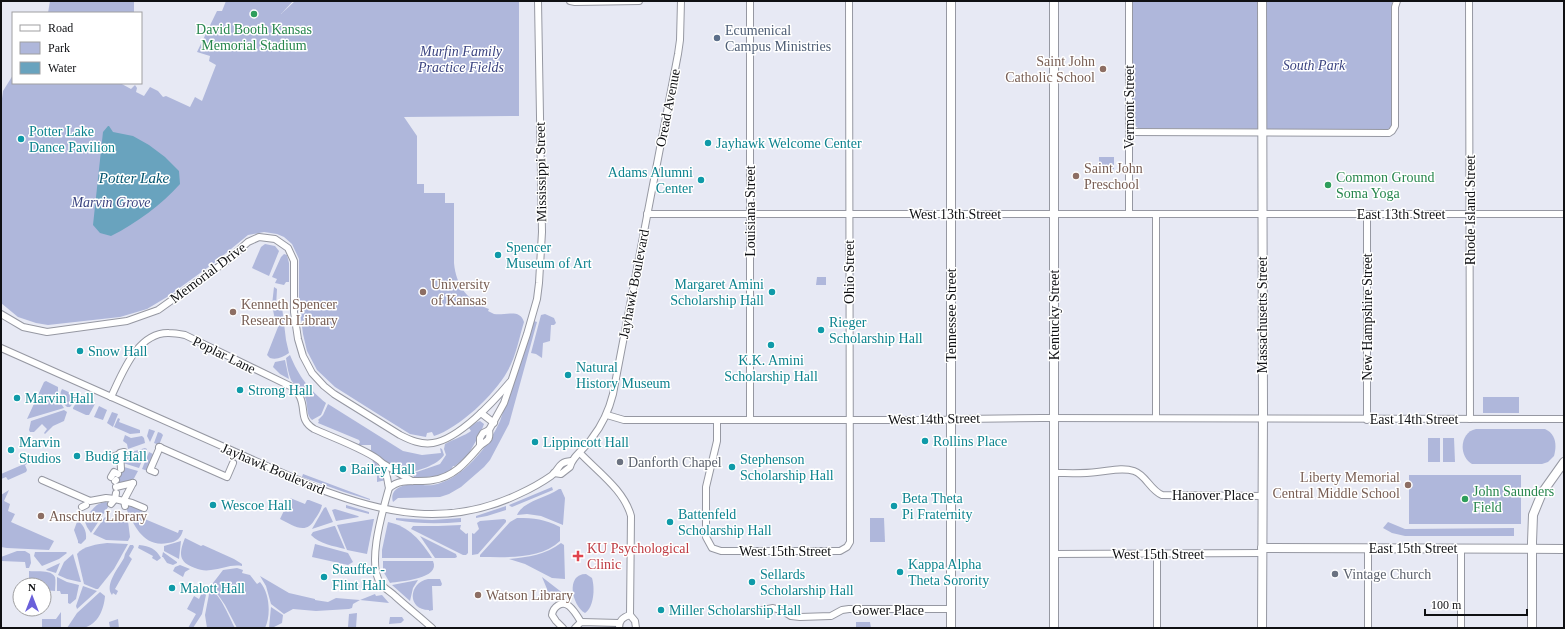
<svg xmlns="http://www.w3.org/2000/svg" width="1565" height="629" font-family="'Times New Roman',serif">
  <rect width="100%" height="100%" fill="#e7e9f4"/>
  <g fill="#afb7db">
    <polygon points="50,1 134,1 134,13 48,13"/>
    <path d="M226,1H293L281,14L295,1H519V116L404,117L417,136V184H424V193H445V203H454V263C456,286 468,301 489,309L488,311C490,312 492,313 494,314C505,316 520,308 524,322C519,338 516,357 507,372C494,395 459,428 434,436L432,432L427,433L426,437L410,434L373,411L335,387L317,370L307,351L303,334L299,304V259L292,244L284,237L277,234L264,232L248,235L214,263L167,297L147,309L120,317L48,325L36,323L18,317L1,303V106L3,91L13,75V83H120L131,89L135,85L137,88L136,92L144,96L150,87L158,91L163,97L166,96L190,107L195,97L202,101L216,65L209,61L210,56L197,52L217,11H222Z"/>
    <polygon points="1133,1 1392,1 1391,127 1387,130 1138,128 1134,125 1133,121"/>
    <rect x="1099" y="157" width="15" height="12"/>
    <polygon points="265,244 275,246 279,251 269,276 252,268 261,247"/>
    <polygon points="284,254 287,255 289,263 289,282 286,282 284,285 275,283 277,279 272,277 281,257"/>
    <polygon points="817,277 826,277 826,285 816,285"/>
    <path d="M274,287L277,289L276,307H282L286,340L289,353C283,357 277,360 270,358L267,355L280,322L275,320L272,305Z"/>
    <polygon points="545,314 554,318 556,323 554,325 551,325 550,341 543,343 542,358 536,354 531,353 541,315"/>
    <path d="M534,321L537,322L509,424L490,460L484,467L461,487L449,494L440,497L398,498L393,502C391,496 393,490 400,487C410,482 422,486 433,485C462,480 489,446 500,421Z"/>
    <path d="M290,355C299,377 309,389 326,403L321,415L312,420C306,415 308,407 306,400C303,388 296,387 291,380C288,373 287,365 286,358Z"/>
    <polygon points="285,360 289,379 280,374 273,367 275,362"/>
    <polygon points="46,381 58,387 58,399 64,408 27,419 44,382"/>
    <path d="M62,389L77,396L75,401L70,407H67C62,403 58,396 62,389Z"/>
    <polygon points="80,396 95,404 89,415 86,415 73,409 73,408"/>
    <rect x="1483" y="397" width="36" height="16"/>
    <path d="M328,404L403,451L422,455L441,453L440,448L442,449L444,455C438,465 416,472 404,473L367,450H371V445H358L360,442L359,440L318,423L319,421L318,420L323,415Z"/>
    <polygon points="99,406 107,410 103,420 94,417"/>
    <polygon points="64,410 67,412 64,421 53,426 45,434 44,433 47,429 42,424 34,432 30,432 29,430 31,421"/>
    <polygon points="112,412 118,414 113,427 107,423"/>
    <polygon points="118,418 120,419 119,422 140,430 140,433 130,434 114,427"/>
    <path d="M480,421L484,424L481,432L468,455L455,466H453C449,478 425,477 414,477L412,474L411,476L408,475L440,464L446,455L444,449L445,444C452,440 466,435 471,431L469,428L477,422Z"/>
    <polygon points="149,429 155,431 150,442 147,436"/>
    <path d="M1476,429H1545C1556,434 1557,445 1554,456L1548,462L1542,464H1472C1458,456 1460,432 1476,429Z"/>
    <polygon points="158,432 161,433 163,435 159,445 154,443"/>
    <polygon points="125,435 131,438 142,436 144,438 145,443 128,449 127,444 123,441"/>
    <rect x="1428" y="438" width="12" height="24"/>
    <polygon points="1443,438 1454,438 1455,462 1443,462"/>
    <polygon points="145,448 147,449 146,451 139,468 123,463 125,454"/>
    <polygon points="149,452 155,455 148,471 142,469"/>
    <polygon points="28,460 30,462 25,465 27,470 26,472 8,480 6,477 1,479 1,474 24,464"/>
    <path d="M373,460C380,465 383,471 386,480L377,482V474L372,466Z"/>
    <polygon points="124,467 138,471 132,482 119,484 118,480"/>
    <polygon points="303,474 370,499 370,500 344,492 302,477"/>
    <rect x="1409" y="475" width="112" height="49"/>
    <polygon points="552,487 553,490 512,507 510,506 509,505"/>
    <path d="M559,489H561L565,498L563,525L541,516L527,514L517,515C523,501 546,498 559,489Z"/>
    <polygon points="9,490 4,501 10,504 8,511 15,514 11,522 54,541 49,550 7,548 1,547 1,495"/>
    <path d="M290,498L305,504L307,500H309L322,505C321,510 318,515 315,519C306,536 293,525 280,519Z"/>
    <path d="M106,502L110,504L91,533L87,527L83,517C94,512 92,504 106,502Z"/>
    <path d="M130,505L142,511L140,517L178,533L179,530H183C181,538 177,542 168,543C143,548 134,525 125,506Z"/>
    <polygon points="346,505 369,512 369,514 346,508"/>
    <polygon points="506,506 506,510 487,516 476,518 476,516"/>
    <polygon points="326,507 333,522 312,529 324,508"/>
    <polygon points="335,509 358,516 359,517 336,521 332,510"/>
    <polygon points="105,517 119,522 128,521 130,537 128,541 106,540 93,534"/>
    <path d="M396,518L432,520L461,518V522C439,524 418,524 396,520Z"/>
    <path d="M517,518C535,518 544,519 560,527V541C540,560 506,557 480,557V555L510,522Z"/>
    <polygon points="870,518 884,518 885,542 870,542"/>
    <path d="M75,519C83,523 87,531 86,539L81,544L78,543V541L74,530L77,522L75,521Z"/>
    <polygon points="373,519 374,519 367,554 347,550 337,525"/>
    <polygon points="504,519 506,520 506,522 478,554 472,555 472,533 474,534 479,529 477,523 480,521"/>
    <path d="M388,522C409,526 421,541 432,558H382V550Z"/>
    <polygon points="1388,522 1405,529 1514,528 1514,536 1405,536 1392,533 1383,528"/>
    <polygon points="461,525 460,529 466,534 468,533 468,553 466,555 463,555 411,529 413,526 438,526"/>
    <path d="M334,526H335L345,549C334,546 319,544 311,535L313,532Z"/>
    <polygon points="420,536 456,554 457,557 455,558 435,558"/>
    <path d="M185,538L201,546L203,545L234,559L242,564V566C231,564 222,569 211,570C205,571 200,570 195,568C178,562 179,553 185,538Z"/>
    <polygon points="181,541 179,559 164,551 164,546"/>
    <path d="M107,543L128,544L114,569L98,589H96L84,584L77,554C83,546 98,544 107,543Z"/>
    <path d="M561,543L564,545L565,579L552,578L525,564L509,559C529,557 545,555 561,543Z"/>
    <polygon points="315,544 348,553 353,562 348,565 312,557"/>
    <path d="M130,545H133L134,547L129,556L132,559L115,589L118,591L116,595L113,593L112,595C104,585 119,567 124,558L125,554Z"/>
    <path d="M139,545C150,546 156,549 161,558L157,561L152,558L153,556L138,548Z"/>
    <polygon points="17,551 25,551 30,554 31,563 29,568 26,568 25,562 1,561 1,557"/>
    <polygon points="35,552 66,552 67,553 59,559 42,566 34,556"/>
    <polygon points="163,552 177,562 177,563 173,565 167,563 163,557 162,557"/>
    <polygon points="73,554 81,582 80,582 67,579 58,575 64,562"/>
    <path d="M383,561H433C441,579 401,581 390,583L383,571Z"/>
    <polygon points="60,563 56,573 46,570 47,569"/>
    <polygon points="180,565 190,569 185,572 183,577 173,571 175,567"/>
    <path d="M237,568L243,570L242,573L250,575L257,584L260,582C270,593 271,616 265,628H237L225,605L212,586L213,583L223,570Z"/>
    <path d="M29,571C36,572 51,569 55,577C56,581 55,587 55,591L44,590V585H29Z"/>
    <path d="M586,574L592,578C595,588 594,607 585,613C572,606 565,574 586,574Z"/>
    <polygon points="260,576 289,593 315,599 315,600 328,602 336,598 360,600 353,604 352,608 349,609 316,611 293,609 284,614 271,604 266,586"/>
    <polygon points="57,577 67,582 79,585 76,599 70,604 68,603 68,594 61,594 60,591 57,591"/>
    <polygon points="542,577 564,594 562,598 552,601 550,600 547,589"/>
    <path d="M428,579H440L442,584L441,586H432L433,610L429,611V610C407,610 408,583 428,579Z"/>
    <polygon points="418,580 413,588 410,601 392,585"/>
    <polygon points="83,586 97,591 77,609 76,606"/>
    <polygon points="205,586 207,590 202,614 193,628 188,628 196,614 187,609 194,596 199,599"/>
    <path d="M210,589C221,595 229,617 235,628H207L205,615Z"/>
    <path d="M100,592L105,596C104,609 98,625 83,628C78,629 72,628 67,628L77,613Z"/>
    <polygon points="375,594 376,596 382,595 389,603 360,600"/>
    <polygon points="271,607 283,615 282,623 272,628 269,628"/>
    <polygon points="61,612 61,628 42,628 42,619 56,619"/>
    <polygon points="357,613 356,628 348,627 349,614"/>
    <polygon points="390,617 402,617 404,620 401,623 389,624"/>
    <polygon points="118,619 119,628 110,628 109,622"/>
    <polygon points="856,622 870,622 871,628 856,628"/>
  </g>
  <path fill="#69a3be" d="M108,126H109L113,132L133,136L149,145L165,157L179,171L180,184C161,205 137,223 111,236L100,233L93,225L103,132Z"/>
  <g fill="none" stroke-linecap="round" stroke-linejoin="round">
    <defs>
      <g id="street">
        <polyline points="570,1 575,2 639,1"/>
        <polyline points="750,1 750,420"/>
        <polyline points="1129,1 1129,214"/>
        <polyline points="1469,1 1470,419"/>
        <polyline points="1129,132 1389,133 1392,131 1395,126 1395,7 1397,1"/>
        <polyline points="647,214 1564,214"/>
        <polyline points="1156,214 1156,418"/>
        <polyline points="1367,214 1367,420"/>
        <path d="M1,314L23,327L47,332L127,321L158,310L228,260L248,242L259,237L275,239L288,248L294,261V312L298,339L303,356L312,373L324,386L334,394L400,435C410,440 421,445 433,443C459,439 494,401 510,382"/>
        <path d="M1,348L314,487C384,514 448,528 519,494C530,489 541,483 551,476C560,470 557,462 571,461"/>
        <path d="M111,397C122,374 137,332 169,333C174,333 180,334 185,335L292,387C295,390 298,393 300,397C306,410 299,420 314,429C329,436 370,451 381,462C387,468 387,480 389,488"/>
        <polyline points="481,413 494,423"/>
        <polyline points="607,415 624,420 940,420 962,419 1042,418 1564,419"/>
        <polyline points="717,420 717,441 706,487 706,537 712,548 721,551 840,551 847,547 850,542 849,1"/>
        <polyline points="480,445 480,438 483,433 489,430 504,403 527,334 537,299 539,283 542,232 538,1"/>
        <polyline points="159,447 227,477 233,463"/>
        <path d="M580,453C598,472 624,490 631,516L630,615"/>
        <polyline points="112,458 112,457 120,454"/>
        <polyline points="382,463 412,481"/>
        <polyline points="121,469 120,453 124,452"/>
        <polyline points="155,472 150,470 160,447"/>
        <path d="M554,473L561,474L570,467C572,456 586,448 592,438C603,424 609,410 613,394L678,54L680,40L681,1"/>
        <path d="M1054,473C1068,473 1083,474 1097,472C1109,471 1122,467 1134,471C1146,475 1150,490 1162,495L1262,496"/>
        <polyline points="111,477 114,472 118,474"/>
        <polyline points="42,480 90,501 106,498 115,499 132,503 144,508"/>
        <polyline points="115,481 116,480"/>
        <polyline points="116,487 133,483"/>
        <polyline points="111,504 115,499 116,493"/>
        <polyline points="125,506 124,500 133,483"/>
        <polyline points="82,507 86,505"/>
        <polyline points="1054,554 1262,553"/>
        <polyline points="1157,554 1157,628"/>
        <polyline points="756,611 773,608 783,611 791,616 800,617 831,616 842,610 849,609 951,609"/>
        <path d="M432,628C420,617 407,607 395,596C391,592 385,589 381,584C366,565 383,510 389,488C402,477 417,483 433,480C454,477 466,462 479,447C485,440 491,443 489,430"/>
        <path d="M563,628L556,621L552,615C553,607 562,600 569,606C574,610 578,617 581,622"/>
        <polyline points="575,628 581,622 619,623"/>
        <path d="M619,628C619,620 623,617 630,615L635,621L636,628"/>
        <polyline points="1368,628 1368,548"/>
        <polyline points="1461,628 1461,548"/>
      </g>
      <g id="secondary">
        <polyline points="951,1 951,628"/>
        <polyline points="1054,1 1054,628"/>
        <polyline points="1262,1 1263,412 1262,628"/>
        <polyline points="1262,548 1564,549"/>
        <polyline points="1532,628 1532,542 1533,515 1542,493 1564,462"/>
      </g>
    </defs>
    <use href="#street" stroke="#9698a2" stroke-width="8"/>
    <use href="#secondary" stroke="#9698a2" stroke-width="10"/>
    <use href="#street" stroke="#fff" stroke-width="6"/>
    <use href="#secondary" stroke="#fff" stroke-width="8"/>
  </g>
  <g fill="#2e9e5b" stroke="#fff" stroke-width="1.5">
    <circle cx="254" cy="14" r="4"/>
    <circle cx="1328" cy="185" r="4"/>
    <circle cx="1465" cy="499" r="4"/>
  </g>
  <circle fill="#5c6f8a" stroke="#fff" stroke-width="1.5" cx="717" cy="38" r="4"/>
  <g fill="#8d6e63" stroke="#fff" stroke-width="1.5">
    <circle cx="1103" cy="69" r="4"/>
    <circle cx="1076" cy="176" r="4"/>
    <circle cx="423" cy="292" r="4"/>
    <circle cx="233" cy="312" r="4"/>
    <circle cx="1408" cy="485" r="4"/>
    <circle cx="41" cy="516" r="4"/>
    <circle cx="478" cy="595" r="4"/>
  </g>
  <g fill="#0f9aa8" stroke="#fff" stroke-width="1.5">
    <circle cx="21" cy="139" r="4"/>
    <circle cx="708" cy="143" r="4"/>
    <circle cx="701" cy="180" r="4"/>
    <circle cx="498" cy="255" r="4"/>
    <circle cx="772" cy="292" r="4"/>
    <circle cx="821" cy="330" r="4"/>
    <circle cx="771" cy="345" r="4"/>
    <circle cx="80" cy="351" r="4"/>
    <circle cx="568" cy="375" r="4"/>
    <circle cx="240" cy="390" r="4"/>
    <circle cx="17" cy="398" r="4"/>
    <circle cx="925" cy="441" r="4"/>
    <circle cx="535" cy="442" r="4"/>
    <circle cx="11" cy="450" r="4"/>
    <circle cx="77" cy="456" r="4"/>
    <circle cx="732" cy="467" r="4"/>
    <circle cx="343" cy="469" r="4"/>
    <circle cx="213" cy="505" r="4"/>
    <circle cx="894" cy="506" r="4"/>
    <circle cx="670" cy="522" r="4"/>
    <circle cx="900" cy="572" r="4"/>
    <circle cx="324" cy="577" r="4"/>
    <circle cx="752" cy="582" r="4"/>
    <circle cx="172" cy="588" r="4"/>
    <circle cx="661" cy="610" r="4"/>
  </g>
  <g fill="#6b7280" stroke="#fff" stroke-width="1.5">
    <circle cx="620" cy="462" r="4"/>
    <circle cx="1335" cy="574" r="4"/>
  </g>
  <path fill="#e0444e" stroke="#fff" stroke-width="1.5" d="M576 550h4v4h4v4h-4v4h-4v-4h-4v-4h4z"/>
  <g text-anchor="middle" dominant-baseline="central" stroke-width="3" stroke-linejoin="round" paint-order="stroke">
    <g font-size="14" fill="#27864d" stroke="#fff" text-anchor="start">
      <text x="254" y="29" text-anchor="middle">David Booth Kansas<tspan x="254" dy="16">Memorial Stadium</tspan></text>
      <text x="1336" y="177">Common Ground<tspan x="1336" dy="16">Soma Yoga</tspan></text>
      <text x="1473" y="491">John Saunders<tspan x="1473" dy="16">Field</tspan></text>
    </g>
    <g font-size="14" fill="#4e5e75" stroke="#fff" text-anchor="start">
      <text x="725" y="30">Ecumenical<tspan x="725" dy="16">Campus Ministries</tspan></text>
    </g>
    <g font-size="14" font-style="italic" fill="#3b4481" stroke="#fff">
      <text x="461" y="51">Murfin Family<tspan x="461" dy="16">Practice Fields</tspan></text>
      <text x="1314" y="65">South Park</text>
      <text x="111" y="202">Marvin Grove</text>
    </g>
    <g font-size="14" fill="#785e54" stroke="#fff" text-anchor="start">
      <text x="1095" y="61" text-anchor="end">Saint John<tspan x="1095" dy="16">Catholic School</tspan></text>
      <text x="1084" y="168">Saint John<tspan x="1084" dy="16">Preschool</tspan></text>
      <text x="431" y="284">University<tspan x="431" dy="16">of Kansas</tspan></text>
      <text x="241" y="304">Kenneth Spencer<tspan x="241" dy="16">Research Library</tspan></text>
      <text x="1400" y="477" text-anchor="end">Liberty Memorial<tspan x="1400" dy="16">Central Middle School</tspan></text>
      <text x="49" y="516">Anschutz Library</text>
      <text x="486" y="595">Watson Library</text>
    </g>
    <g font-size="14" fill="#0f1013" stroke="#fff">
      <text transform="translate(1129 107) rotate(-90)">Vermont Street</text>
      <text transform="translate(668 108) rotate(-79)">Oread Avenue</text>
      <text transform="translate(541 172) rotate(-91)">Mississippi Street</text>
      <text transform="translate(1470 210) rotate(-90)">Rhode Island Street</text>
      <text transform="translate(750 211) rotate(-90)">Louisiana Street</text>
      <text x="955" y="214">West 13th Street</text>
      <text x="1401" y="214">East 13th Street</text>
      <text transform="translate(849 272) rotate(-90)">Ohio Street</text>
      <text transform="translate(208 273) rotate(-37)">Memorial Drive</text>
      <text transform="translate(634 284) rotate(-79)">Jayhawk Boulevard</text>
      <text transform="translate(951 315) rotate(-90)">Tennessee Street</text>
      <text transform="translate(1054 315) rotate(-90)">Kentucky Street</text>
      <text transform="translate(1262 315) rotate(-90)">Massachusetts Street</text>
      <text transform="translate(1367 317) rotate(-90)">New Hampshire Street</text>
      <text transform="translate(224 355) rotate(26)">Poplar Lane</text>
      <text transform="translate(934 419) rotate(-1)">West 14th Street</text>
      <text x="1414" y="419">East 14th Street</text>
      <text transform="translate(273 469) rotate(23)">Jayhawk Boulevard</text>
      <text x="1213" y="495">Hanover Place</text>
      <text x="1413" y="548">East 15th Street</text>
      <text x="785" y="551">West 15th Street</text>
      <text x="1158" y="554">West 15th Street</text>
      <text x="888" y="610">Gower Place</text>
    </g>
    <g font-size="14" fill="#0d838f" stroke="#fff" text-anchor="start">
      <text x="29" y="131">Potter Lake<tspan x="29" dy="16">Dance Pavilion</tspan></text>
      <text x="716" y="143">Jayhawk Welcome Center</text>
      <text x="693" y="172" text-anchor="end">Adams Alumni<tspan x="693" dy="16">Center</tspan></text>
      <text x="506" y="247">Spencer<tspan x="506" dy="16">Museum of Art</tspan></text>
      <text x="764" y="284" text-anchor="end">Margaret Amini<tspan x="764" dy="16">Scholarship Hall</tspan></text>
      <text x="829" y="322">Rieger<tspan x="829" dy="16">Scholarship Hall</tspan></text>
      <text x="88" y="351">Snow Hall</text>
      <text x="771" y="360" text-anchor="middle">K.K. Amini<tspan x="771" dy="16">Scholarship Hall</tspan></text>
      <text x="576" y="367">Natural<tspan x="576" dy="16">History Museum</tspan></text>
      <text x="248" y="390">Strong Hall</text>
      <text x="25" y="398">Marvin Hall</text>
      <text x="933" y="441">Rollins Place</text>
      <text x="19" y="442">Marvin<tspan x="19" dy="16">Studios</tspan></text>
      <text x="543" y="442">Lippincott Hall</text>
      <text x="85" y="456">Budig Hall</text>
      <text x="740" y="459">Stephenson<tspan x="740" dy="16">Scholarship Hall</tspan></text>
      <text x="351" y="469">Bailey Hall</text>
      <text x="902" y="498">Beta Theta<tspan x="902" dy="16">Pi Fraternity</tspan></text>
      <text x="221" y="505">Wescoe Hall</text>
      <text x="678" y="514">Battenfeld<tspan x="678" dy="16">Scholarship Hall</tspan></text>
      <text x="908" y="564">Kappa Alpha<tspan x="908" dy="16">Theta Sorority</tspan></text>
      <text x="332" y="569">Stauffer -<tspan x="332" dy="16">Flint Hall</tspan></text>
      <text x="760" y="574">Sellards<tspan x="760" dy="16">Scholarship Hall</tspan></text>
      <text x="180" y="588">Malott Hall</text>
      <text x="669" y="610">Miller Scholarship Hall</text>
    </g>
    <g font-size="14" fill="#5b616d" stroke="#fff" text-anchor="start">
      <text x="628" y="462">Danforth Chapel</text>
      <text x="1343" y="574">Vintage Church</text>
    </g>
    <g font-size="14" fill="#be3a42" stroke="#fff" text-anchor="start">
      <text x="587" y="548">KU Psychological<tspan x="587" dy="16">Clinic</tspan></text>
    </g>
    <g font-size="15" font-style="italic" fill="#00536e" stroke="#fff">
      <text x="134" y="178">Potter Lake</text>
    </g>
  </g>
  <rect width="1565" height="629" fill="none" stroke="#0f1013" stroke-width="4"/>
  <rect x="12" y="12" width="130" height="72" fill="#ffffff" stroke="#9f9fa1"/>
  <rect x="20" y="25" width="20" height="6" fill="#ffffff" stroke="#9f9fa1"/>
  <text x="48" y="32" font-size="12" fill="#0f1013">Road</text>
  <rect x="20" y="42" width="20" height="12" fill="#afb7db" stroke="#9f9fa1"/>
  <text x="48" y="52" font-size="12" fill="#0f1013">Park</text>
  <rect x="20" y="62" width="20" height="12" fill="#69a3be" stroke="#9f9fa1"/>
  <text x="48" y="72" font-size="12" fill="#0f1013">Water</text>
  <g transform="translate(32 597)"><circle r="19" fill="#ffffff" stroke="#9f9fa1"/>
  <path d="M0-3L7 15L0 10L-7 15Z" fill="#6a60da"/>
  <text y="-6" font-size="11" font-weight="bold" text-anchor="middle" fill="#0f1013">N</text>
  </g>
  <path d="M1425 609v6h102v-6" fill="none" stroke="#0f1013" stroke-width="2"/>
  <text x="1431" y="609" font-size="12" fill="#0f1013" stroke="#ffffff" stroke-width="3" paint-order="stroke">100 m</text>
</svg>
